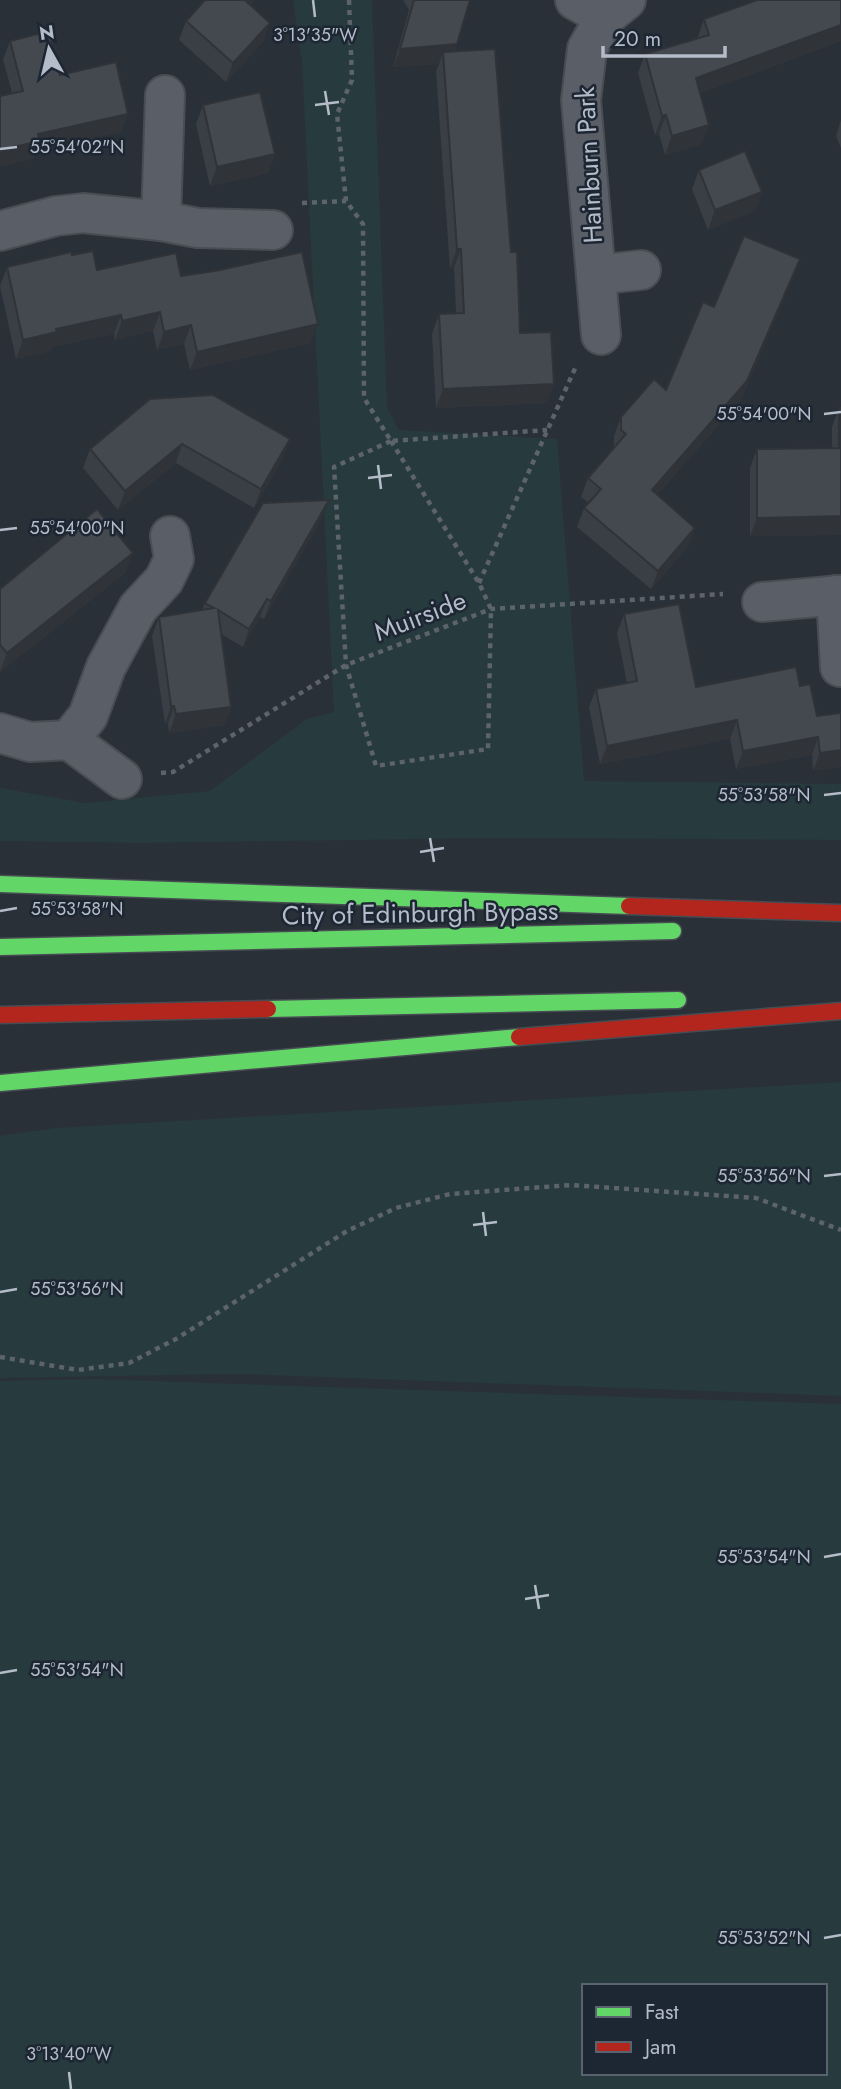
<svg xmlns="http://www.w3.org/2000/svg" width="841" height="2089" font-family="Jost,sans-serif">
  <rect width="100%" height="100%" fill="#2a3038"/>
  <g fill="#273a3e" fill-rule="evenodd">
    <polygon points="293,0 372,0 387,407 399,430 557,439 584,781 841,784 841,840 491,838 142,843 0,841 0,788 85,803 210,791 307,719 334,712 302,62"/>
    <polygon points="841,1082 841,1396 238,1374 0,1378 0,1136 56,1128"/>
    <path d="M92,1379L841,1404V2089H0V1381ZM584,1986H825V2073H584Z"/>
  </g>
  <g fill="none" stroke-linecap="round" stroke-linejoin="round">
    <defs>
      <g id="street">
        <polyline points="575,0 605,17"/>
        <polyline points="161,221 165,95"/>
        <polyline points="0,231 56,216 83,213 161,221 198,228 273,230"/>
        <polyline points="596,275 641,270"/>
        <polyline points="601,335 581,100 587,49 605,17 626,0"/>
        <polyline points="836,595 840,667"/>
        <polyline points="762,602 841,595"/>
        <polyline points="0,733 30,742 69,740 122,779"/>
        <polyline points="69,740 88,716 106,667 138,608 164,580 174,559 170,536"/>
      </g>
      <g id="fast">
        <polyline points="0,884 629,906"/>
        <polyline points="0,947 673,931"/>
        <polyline points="268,1009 678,1000"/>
        <polyline points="0,1083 519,1037"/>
      </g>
      <g id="jam">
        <polyline points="629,906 841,913"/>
        <polyline points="0,1015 268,1009"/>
        <polyline points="519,1037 841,1011"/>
      </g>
    </defs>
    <use href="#street" stroke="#484c53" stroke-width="42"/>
    <use href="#fast" stroke="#474c53" stroke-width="19"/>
    <use href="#jam" stroke="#474c53" stroke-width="19"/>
    <g stroke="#5d636a" stroke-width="4.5" stroke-dasharray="5 5" stroke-linecap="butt">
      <polyline points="349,0 352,80 337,114 346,201 363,224 364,398 391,441 547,430"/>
      <polyline points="302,203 346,201"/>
      <polygon points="391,441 479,583 491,609 488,749 376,766 346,665 334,467"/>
      <polyline points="479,583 577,364"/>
      <polyline points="161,773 173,772 346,665 491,609 723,594"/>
      <polyline points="0,1357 78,1370 129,1363 176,1339 347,1231 396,1208 450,1194 571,1185 756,1198 841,1230"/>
    </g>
    <use href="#street" stroke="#5a5e66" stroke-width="38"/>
    <use href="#fast" stroke="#63d668" stroke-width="16"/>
    <use href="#jam" stroke="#b3261e" stroke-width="16"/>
  </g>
  <g fill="#3a3f45">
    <polygon points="403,0 470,0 455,51 511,252 520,333 547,403 436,408 432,334 439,314 456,313 454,268 450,268 436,71 439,64 393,67 409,10"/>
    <polygon points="841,0 841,41 700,93 702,144 665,155 659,134 655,135 638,73 645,54 697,39 704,19"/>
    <polygon points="252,7 270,23 263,42 226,82 179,40 186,21"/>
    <polygon points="10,41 60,75 128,114 121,132 36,151 33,159 12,93 3,59"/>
    <polygon points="203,105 275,154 268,173 210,186 196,124"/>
    <polygon points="841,120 841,148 836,136"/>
    <polygon points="699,170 755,211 708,230 692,189"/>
    <polygon points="72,255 97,270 181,276 311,343 190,370 184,344 157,350 153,331 115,340 114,334 52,347 50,351 16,359 0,286 7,267"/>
    <polygon points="793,278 741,400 657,495 695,528 688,546 651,589 577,527 584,508 589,503 581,497 588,478 614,448 614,436 621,417 666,390 714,307"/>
    <polygon points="150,399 283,458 254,508 176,463 118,510 83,468 90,449"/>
    <polygon points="839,408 841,408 841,535 750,536 750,468 757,449 832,448 832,427"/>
    <polygon points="322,518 264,619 260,617 243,647 221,634 231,707 225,725 169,733 168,724 165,724 152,636 159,617 202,610 205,603"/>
    <polygon points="126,572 0,672 0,589"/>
    <polygon points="624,614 696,687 817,716 841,713 813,771 812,755 736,769 730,739 600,764 589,707 596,689 627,683 617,633"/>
  </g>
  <g fill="#303338">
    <polygon points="248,0 254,0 252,7 239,21"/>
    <polygon points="270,23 263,42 226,82 233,63"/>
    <polygon points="841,25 841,41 689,97 696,78"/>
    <polygon points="457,44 450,63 443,52 439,64 393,67 400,49"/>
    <polygon points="128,114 121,132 36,151 33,159 0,167 0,150 38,134"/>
    <polygon points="666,115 659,134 655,135 662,116"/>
    <polygon points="709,125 702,144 665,155 672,136"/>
    <polygon points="275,154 268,173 210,186 217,167"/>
    <polygon points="762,192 755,211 708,230 715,210"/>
    <polygon points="457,249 461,249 454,268 450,268"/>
    <polygon points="800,259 793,278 741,400 645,509 652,490"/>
    <polygon points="160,312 153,331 115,340 122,321"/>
    <polygon points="121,315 114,334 52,347 50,351 16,359 23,340 56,329"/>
    <polygon points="318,324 311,343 190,370 197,352"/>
    <polygon points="191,325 184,344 157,350 164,332"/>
    <polygon points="554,384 547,403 436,408 443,389"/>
    <polygon points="290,439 283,458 254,508 261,489"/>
    <polygon points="182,444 176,463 118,510 125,491"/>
    <polygon points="329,500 322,518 264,619 271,601"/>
    <polygon points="841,516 841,535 750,536 757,518"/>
    <polygon points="695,528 688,546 651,589 658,571"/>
    <polygon points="133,553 126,572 0,672 7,653"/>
    <polygon points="267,599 260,617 243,647 249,629"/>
    <polygon points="171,706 174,706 168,724 165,724"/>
    <polygon points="231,707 225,725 169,733 176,714"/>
    <polygon points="737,720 730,739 600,764 607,746"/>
    <polygon points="818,737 812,755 736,769 743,751"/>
    <polygon points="841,750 841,767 813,771 820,753"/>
  </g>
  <g fill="#444950" stroke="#303338" stroke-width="2">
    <polygon points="205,0 248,0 246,1 270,23 233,63 186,21"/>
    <polygon points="414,0 470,0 457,44 400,49"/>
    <polygon points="757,0 841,0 841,25 696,78 709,125 672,136 666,115 662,116 645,54 709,35 704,19"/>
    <polygon points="49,31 60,75 116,62 128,114 38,134 40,141 0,150 0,96 23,91 10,41"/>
    <polygon points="495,49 511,252 517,252 520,333 551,332 554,384 443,389 439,314 464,313 461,249 457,249 443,52"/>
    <polygon points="260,92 275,154 217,167 203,105"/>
    <polygon points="745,151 762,192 715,210 699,170"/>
    <polygon points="744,236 800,259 747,381 652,490 695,528 658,571 584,508 601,489 588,478 626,434 621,430 621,417 654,379 666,390 703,302 714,307"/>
    <polygon points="93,251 97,270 176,253 181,276 220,270 302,252 318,324 197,352 191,325 164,332 160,312 122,321 121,315 56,329 57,332 23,340 7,267 71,252 72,255"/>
    <polygon points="213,395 290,439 261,489 182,444 125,491 90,449 150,399"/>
    <polygon points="839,408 841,408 841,516 757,518 757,449 839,448"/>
    <polygon points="329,500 271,601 267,599 249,629 218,610 231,707 176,714 174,706 171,706 159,617 214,608 205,603 263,503"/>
    <polygon points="97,509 133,553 7,653 0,645 0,589"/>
    <polygon points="679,604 696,687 796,667 800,686 810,684 817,716 841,713 841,750 820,753 818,737 743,751 737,720 607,746 596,689 637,681 624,614"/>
  </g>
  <path fill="none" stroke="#b4bcc9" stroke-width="2.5" d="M313,0L315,17M325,91L329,115M315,105L339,102M0,149L17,147M824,414L841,412M378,465L381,489M368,478L392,475M0,530L17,528M824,795L841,793M430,838L434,862M420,852L444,848M0,911L17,908M824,1176L841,1174M483,1212L486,1236M473,1225L497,1222M0,1292L17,1289M824,1557L841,1554M535,1585L539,1609M525,1599L549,1595M0,1673L17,1670M824,1938L841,1935M69,2072L71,2089"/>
  <g text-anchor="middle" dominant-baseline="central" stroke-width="5" stroke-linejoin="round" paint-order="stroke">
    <g font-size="26" fill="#b4bcc9" stroke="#1d2633">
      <text transform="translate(589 165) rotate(-93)">Hainburn Park</text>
      <text transform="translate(420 616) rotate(-21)">Muirside</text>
      <text transform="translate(420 913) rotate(-1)">City of Edinburgh Bypass</text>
    </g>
  </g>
  <g font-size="18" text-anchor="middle" fill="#b4bcc9" stroke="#1d2633" stroke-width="5" stroke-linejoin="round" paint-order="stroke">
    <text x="315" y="41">3°13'35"W</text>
    <text x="77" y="153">55°54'02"N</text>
    <text x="764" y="420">55°54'00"N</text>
    <text x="77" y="534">55°54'00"N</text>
    <text x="764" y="801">55°53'58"N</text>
    <text x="77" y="915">55°53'58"N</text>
    <text x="764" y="1182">55°53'56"N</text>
    <text x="77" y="1295">55°53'56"N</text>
    <text x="764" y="1563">55°53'54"N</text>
    <text x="77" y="1676">55°53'54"N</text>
    <text x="764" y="1944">55°53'52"N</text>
    <text x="69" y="2060">3°13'40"W</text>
  </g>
  <rect x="582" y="1984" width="245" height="91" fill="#1d2633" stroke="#59626f" stroke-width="2"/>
  <rect x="596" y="2007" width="35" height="10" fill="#63d668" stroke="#59626f" stroke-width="2"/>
  <text x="645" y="2019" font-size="21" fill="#b4bcc9">Fast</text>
  <rect x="596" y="2042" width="35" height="10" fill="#b3261e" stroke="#59626f" stroke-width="2"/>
  <text x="645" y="2054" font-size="21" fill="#b4bcc9">Jam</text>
  <g transform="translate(49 49) rotate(352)" stroke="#1d2633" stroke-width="5" paint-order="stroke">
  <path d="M0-5L12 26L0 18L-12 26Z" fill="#b4bcc9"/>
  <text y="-10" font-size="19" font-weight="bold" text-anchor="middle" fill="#b4bcc9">N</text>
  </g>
  <path d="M603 46v10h122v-10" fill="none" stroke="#b4bcc9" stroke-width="3.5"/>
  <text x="614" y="46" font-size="21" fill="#b4bcc9" stroke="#1d2633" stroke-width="5" paint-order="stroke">20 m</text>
</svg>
